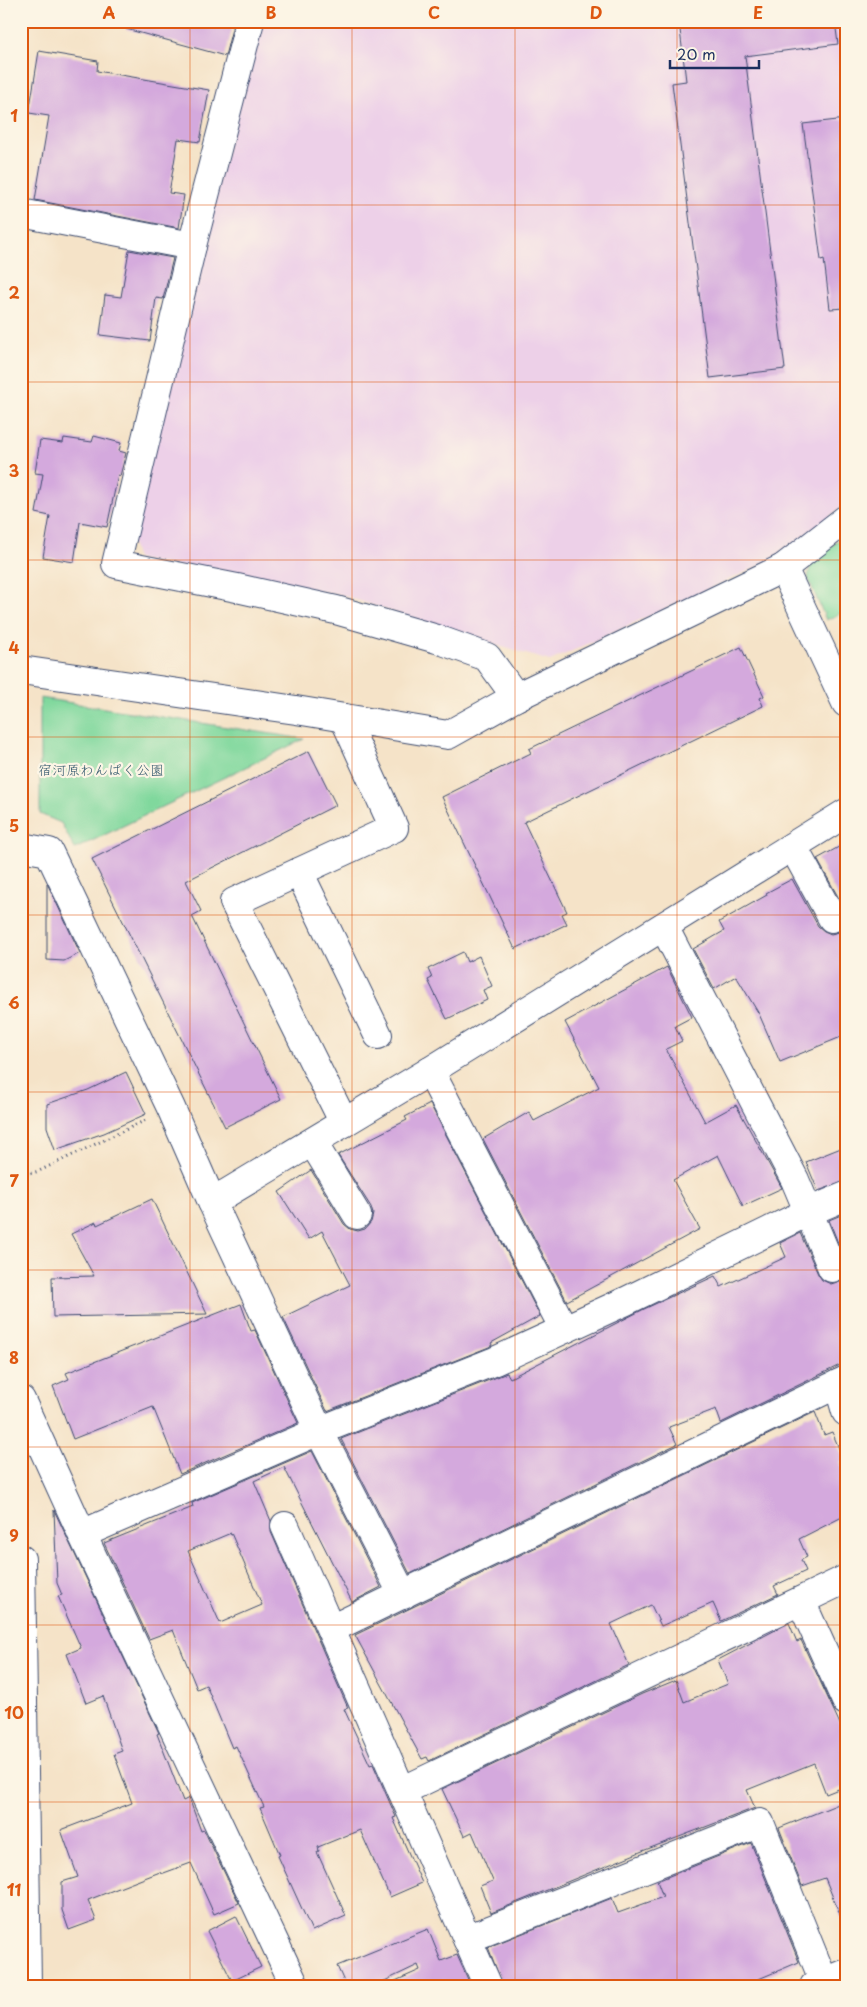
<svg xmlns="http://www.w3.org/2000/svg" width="867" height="2007" font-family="'Playpen Sans','Klee One',sans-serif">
  <rect width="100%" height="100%" fill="#fcf5e5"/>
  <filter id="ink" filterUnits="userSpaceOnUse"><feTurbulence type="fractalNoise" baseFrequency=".02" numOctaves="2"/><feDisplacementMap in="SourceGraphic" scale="10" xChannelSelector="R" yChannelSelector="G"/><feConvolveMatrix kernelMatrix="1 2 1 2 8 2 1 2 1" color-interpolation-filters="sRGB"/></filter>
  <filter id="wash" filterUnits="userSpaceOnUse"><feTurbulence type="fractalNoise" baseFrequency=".0096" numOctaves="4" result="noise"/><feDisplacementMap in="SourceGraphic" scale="20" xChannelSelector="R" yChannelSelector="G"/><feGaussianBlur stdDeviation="1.12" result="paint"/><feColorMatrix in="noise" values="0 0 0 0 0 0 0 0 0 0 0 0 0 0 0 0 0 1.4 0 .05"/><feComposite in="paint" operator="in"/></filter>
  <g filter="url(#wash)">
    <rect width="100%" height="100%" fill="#f5e3c8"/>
    <polygon fill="#edd0e8" points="260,21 846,21 846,503 781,556 550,661 462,635 339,594 137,559 129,534"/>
    <g fill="#80d89d" stroke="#4e847e">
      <polygon points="846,534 846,611 826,620 808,578 811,562"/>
      <polygon points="40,698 304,739 75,849 61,823 40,814"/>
    </g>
    <g id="blocks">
      <g fill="#d4a9dd" fill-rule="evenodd">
        <polygon points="127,21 234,21 225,56 126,29"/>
        <polygon points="679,21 835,21 838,44 745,56 785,369 710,378 672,83 686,81"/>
        <polygon points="39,51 98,61 97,71 209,90 200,142 178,139 169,193 184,195 179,228 35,200 49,116 29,113"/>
        <polygon points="846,119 846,308 830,309 824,259 821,260 803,124"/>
        <polygon points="129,250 173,258 163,299 156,298 150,341 100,335 105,295 121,297"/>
        <polygon points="94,436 121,443 119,451 126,453 120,476 118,475 107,527 80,522 74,562 43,557 50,516 36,513 43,474 35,473 40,440 63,443 64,438 92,442"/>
        <polygon points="741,647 764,696 760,698 763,706 524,822 567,912 562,914 567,924 515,949 442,797 531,753 529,749"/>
        <polygon points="309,751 336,805 186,881 201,911 192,916 281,1099 225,1127 92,859"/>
        <polygon points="846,843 846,911 817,859"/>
        <polygon points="792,879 818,926 824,931 831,934 839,932 846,925 846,1035 780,1062 759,1014 736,976 714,989 693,949 724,931 719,922 767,895 766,893"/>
        <polygon points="47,883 80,953 64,961 47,960"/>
        <polygon points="463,952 467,962 479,956 492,986 483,990 487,1000 447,1019 428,980 432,978 428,969"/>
        <polygon points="667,967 692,1017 675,1026 682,1041 666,1049 705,1122 736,1105 782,1188 743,1206 718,1155 673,1180 700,1229 567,1301 483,1139 529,1112 534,1121 599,1087 565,1022"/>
        <polygon points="126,1072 146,1114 104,1133 55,1150 47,1127 47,1104 88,1090"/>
        <polygon points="430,1104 540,1316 491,1343 492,1345 489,1347 327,1411 283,1317 350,1285 322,1231 309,1239 279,1192 311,1170 344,1224 350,1229 358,1231 365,1229 371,1222 373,1214 371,1207 338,1155 407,1120 405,1117"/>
        <polygon points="846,1146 846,1181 818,1191 806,1162"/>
        <polygon points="152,1199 207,1314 53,1317 52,1277 94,1276 71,1234 96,1222 97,1225"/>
        <polygon points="846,1213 846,1247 840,1248 829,1220"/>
        <polygon points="800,1233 818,1274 822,1280 831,1284 846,1279 846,1362 721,1423 716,1409 669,1427 677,1444 410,1574 341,1439 507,1373 510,1378 644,1309 715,1276 721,1287 786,1257 780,1243"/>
        <polygon points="241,1304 251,1331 255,1330 298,1423 180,1474 153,1407 73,1439 53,1386 69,1379 66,1373"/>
        <polygon points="815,1412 824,1435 832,1432 844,1460 839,1462 846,1478 846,1515 799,1539 807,1557 801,1560 806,1571 774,1586 778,1594 721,1621 713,1603 661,1626 651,1605 611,1624 629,1665 429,1761 427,1757 422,1759 355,1635"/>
        <path d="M312,1451L381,1587L352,1602L284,1467L254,1481L271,1521V1532L348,1708L344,1709L370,1765L373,1764L396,1817L393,1818L422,1883L390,1897L360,1830L318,1847L319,1851L317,1852L346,1916L312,1931L278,1856L280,1855L260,1808L264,1807L236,1746L232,1748L206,1685L197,1689L173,1630L149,1639L104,1543L193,1507L192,1503ZM231,1533L262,1605L220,1623L188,1551Z"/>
        <polygon points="54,1510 159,1733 157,1734 183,1801 189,1798 201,1831 204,1830 239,1903 214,1914 191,1863 161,1874 160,1872 88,1900 96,1920 69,1930 62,1910 62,1882 78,1877 61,1830 132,1803 114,1754 122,1751 103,1696 86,1703 67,1654 81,1648 58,1596 62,1595 57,1583"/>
        <polygon points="789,1623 797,1642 801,1640 846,1737 846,1786 826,1794 814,1763 747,1790 755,1808 645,1850 491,1913 480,1886 493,1881 472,1832 464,1836 442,1789 642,1694 676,1680 684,1702 728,1684 718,1660"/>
        <polygon points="846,1801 846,1927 845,1927 825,1878 802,1886 779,1828"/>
        <polygon points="751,1843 799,1962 742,1986 503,1986 488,1947 612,1898 618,1913 663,1897 657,1881"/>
        <polygon points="236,1916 261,1967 232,1981 207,1931"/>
        <polygon points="428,1929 441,1961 457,1955 471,1986 384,1986 420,1970 418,1965 374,1986 346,1986 337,1966"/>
      </g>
    </g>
  </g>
  <g filter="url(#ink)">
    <use href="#blocks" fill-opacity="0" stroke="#3c4a6e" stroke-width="1"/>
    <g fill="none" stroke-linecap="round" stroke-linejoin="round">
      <defs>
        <g id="minor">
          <polyline points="250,21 192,246 116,564 237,588 336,610 437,639 487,657 516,697"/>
          <polyline points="21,213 192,246"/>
          <polyline points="783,568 846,703"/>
          <polyline points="21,670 296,710 448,735 516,697 783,568 846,519"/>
          <polyline points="344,718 394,828 234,902 344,1123"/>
          <polyline points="21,847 49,852 171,1108 212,1202 430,1071 846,813"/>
          <polyline points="793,847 832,918"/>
          <polyline points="299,872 378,1035"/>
          <polyline points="664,927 795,1180 832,1268 846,1262"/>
          <polyline points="430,1071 564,1329"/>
          <polyline points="313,1143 357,1215"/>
          <polyline points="212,1202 319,1431 403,1595"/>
          <polyline points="838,1384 846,1412"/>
          <polyline points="21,1400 82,1534 295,1986"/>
          <polyline points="285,1526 488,1986"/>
          <polyline points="82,1534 319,1431 495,1361 626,1301 808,1212 846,1196"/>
          <polyline points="21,1559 27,1986"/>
          <polyline points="801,1601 846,1701"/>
          <polyline points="331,1629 846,1380"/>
          <polyline points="402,1791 846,1579"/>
          <polyline points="467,1939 760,1823 824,1982"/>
          <polyline points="814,1986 846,1973"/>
        </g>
      </defs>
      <use href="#minor" stroke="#3c4a6e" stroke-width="30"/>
      <polyline stroke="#3c4a6e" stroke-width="3" stroke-dasharray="1 4" stroke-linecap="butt" points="21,1176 39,1171 146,1120"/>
      <use href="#minor" stroke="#fff" stroke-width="28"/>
    </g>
  </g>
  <path fill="none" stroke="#de5710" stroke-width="1" stroke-opacity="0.55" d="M190,21V1986M352,21V1986M515,21V1986M677,21V1986M21,205H846M21,382H846M21,560H846M21,737H846M21,915H846M21,1092H846M21,1270H846M21,1447H846M21,1625H846M21,1802H846"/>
  <g text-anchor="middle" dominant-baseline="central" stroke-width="4.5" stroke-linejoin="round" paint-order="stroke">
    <g font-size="14" fill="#34596e" stroke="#fcf5e5">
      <text x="101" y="769">宿河原わんぱく公園</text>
    </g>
  </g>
  <rect width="867" height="2007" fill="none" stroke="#fcf5e5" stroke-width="55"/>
  <path d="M670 60v8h89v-8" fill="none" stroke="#1b2f5e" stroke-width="2.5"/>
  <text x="677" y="60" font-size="15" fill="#1b2f5e" stroke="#fcf5e5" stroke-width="4" paint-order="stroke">20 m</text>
  <rect x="28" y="28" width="812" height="1952" fill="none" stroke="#de5710" stroke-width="2"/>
  <g font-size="16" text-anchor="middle" font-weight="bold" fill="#de5710">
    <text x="109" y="19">A</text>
    <text x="271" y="19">B</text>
    <text x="434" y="19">C</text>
    <text x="596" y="19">D</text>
    <text x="758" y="19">E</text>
    <text x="14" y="122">1</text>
    <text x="14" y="299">2</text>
    <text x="14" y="477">3</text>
    <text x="14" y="654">4</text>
    <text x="14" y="832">5</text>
    <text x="14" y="1009">6</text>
    <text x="14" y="1187">7</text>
    <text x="14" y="1364">8</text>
    <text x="14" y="1542">9</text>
    <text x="14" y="1719">10</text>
    <text x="14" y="1896">11</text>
  </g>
</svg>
